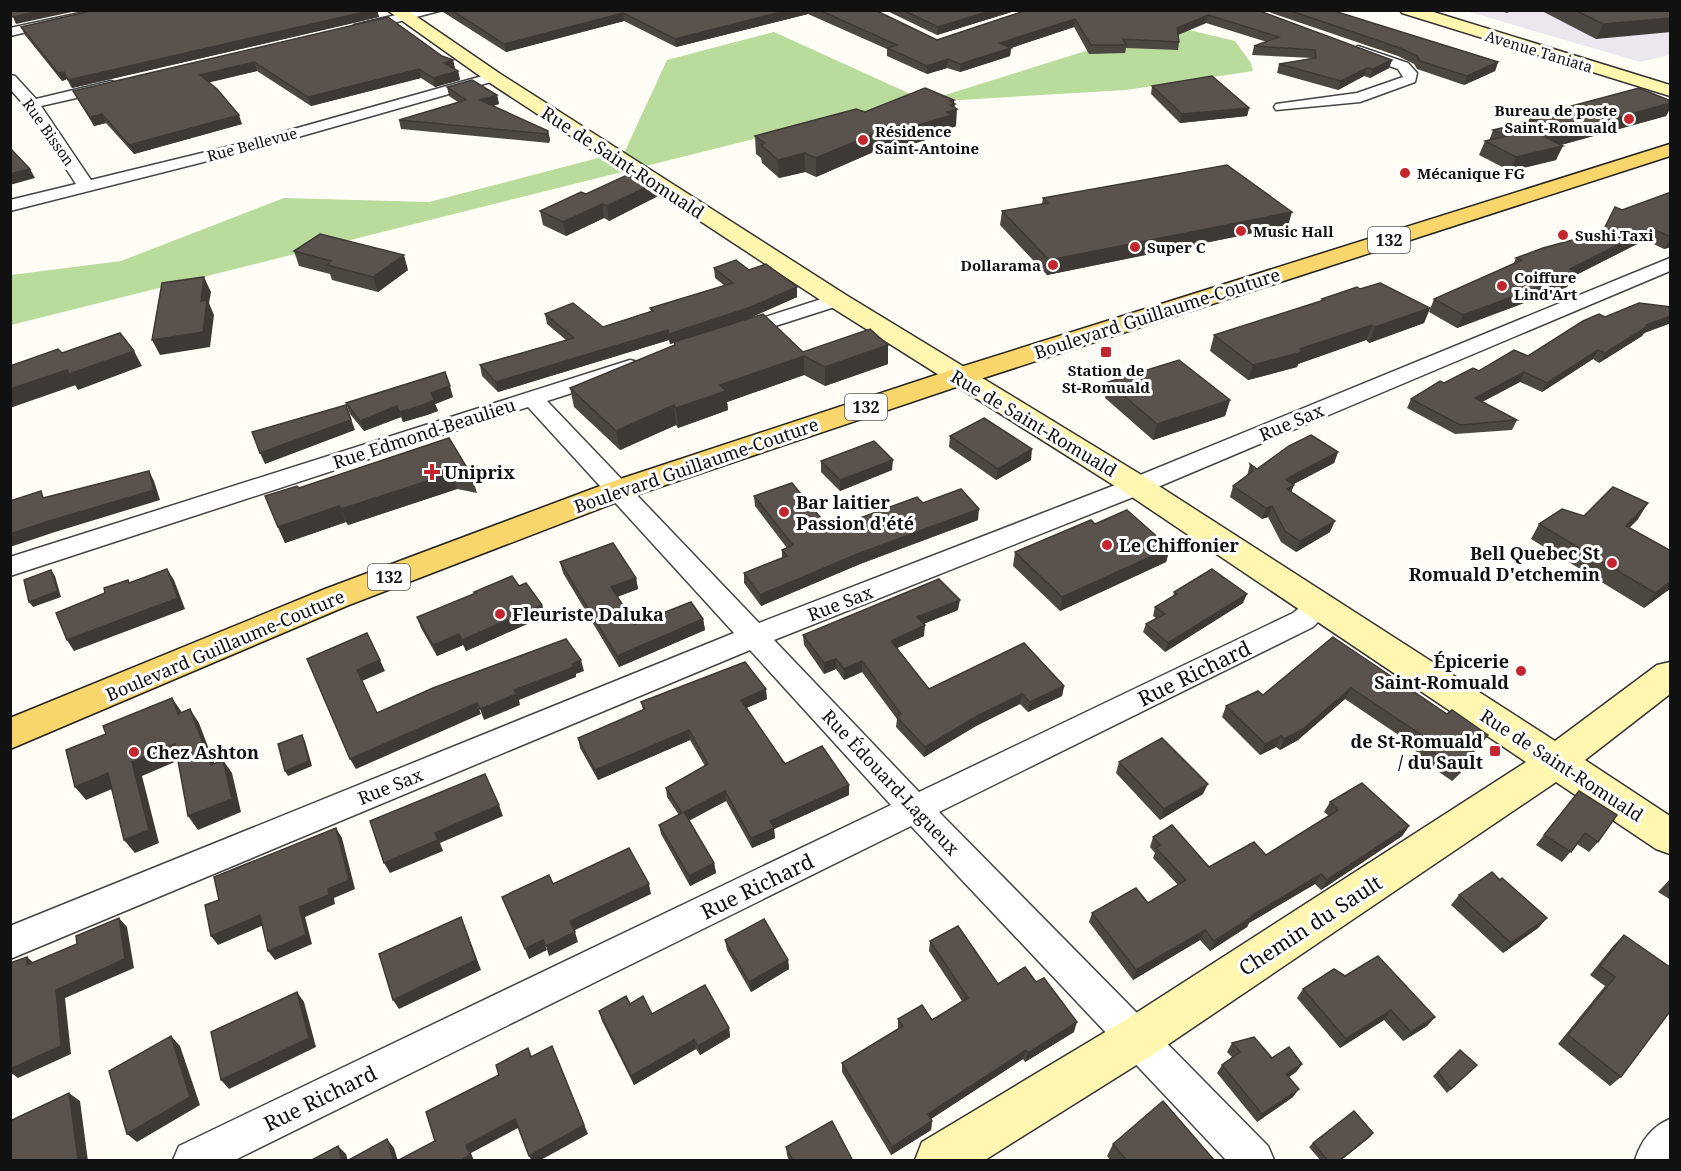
<svg xmlns="http://www.w3.org/2000/svg" width="1681" height="1171" font-family="'Noto Serif',serif">
  <rect width="100%" height="100%" fill="#fffdf5"/>
  <polygon fill="#eee6ef" points="1466,11 1670,11 1670,55 1640,62"/>
  <polygon fill="#b9dc9c" points="1169,25 1235,41 1251,63 1253,71 1126,90 909,103 874,109 11,325 11,275 121,261 284,198 429,202 625,151 667,60 774,32 926,101"/>
  <g fill="none" stroke-linecap="round" stroke-linejoin="round">
    <defs>
      <g id="street">
        <polygon points="94,10 122,10 10,36 10,28"/>
        <polygon points="417,10 443,10 359,32 352,28 354,25"/>
        <polygon points="1358,46 1408,63 1417,73 1415,82 1360,102 1276,110 1274,107 1276,104 1357,93 1403,77 1398,69 1353,53 1351,50"/>
        <polygon points="493,73 500,77 498,80 263,147 10,211 10,200 76,184 26,107 10,89 10,75 15,76 36,99 111,81 116,83 119,86 116,89 41,106 91,180 251,141"/>
        <path d="M1670,258V271L1146,492L774,640L919,792L1293,613C1305,603 1313,595 1329,600L1333,607L1313,627L939,812L1268,1146L1274,1160H1226L911,826L235,1160H173L179,1146L891,805L750,650L10,959V926L734,633L528,407L10,576V557L630,360L638,362L641,367L638,372L547,401L759,623L1128,480Z"/>
        <polygon points="837,294 844,296 847,300 844,304 735,339 728,337 725,333 728,329"/>
        <path d="M1670,1119V1160H1635C1641,1141 1651,1127 1670,1119Z"/>
      </g>
      <g id="secondary">
        <polygon points="387,10 407,10 499,73 846,295 1148,479 1555,741 1657,665 1670,662 1670,694 1585,760 1670,816 1670,854 1656,849 1556,782 1154,1054 985,1160 915,1160 922,1142 1122,1022 1526,762 1126,493 828,305 487,81"/>
        <polygon points="1400,10 1427,10 1670,85 1670,96 1402,13"/>
      </g>
      <polygon id="primary" points="1670,144 1670,156 968,383 630,497 349,605 10,749 10,718 325,589 608,483 948,371"/>
    </defs>
    <use href="#street" stroke="#444" stroke-width="3"/>
    <use href="#secondary" stroke="#333" stroke-width="3"/>
    <use href="#primary" stroke="#222" stroke-width="3"/>
    <use href="#street" fill="#fff" fill-rule="evenodd"/>
    <use href="#secondary" fill="#fff6b0" fill-rule="evenodd"/>
    <use href="#primary" fill="#f9d66b" fill-rule="evenodd"/>
  </g>
  <g fill="#4d4742">
    <polygon points="95,10 377,10 379,17 72,88 67,79 62,81 25,35 21,27"/>
    <polygon points="442,10 875,10 937,40 1027,10 1257,10 1392,60 1389,68 1370,78 1364,76 1338,90 1277,73 1279,64 1313,58 1252,55 1254,46 1267,42 1206,23 1178,35 1179,42 1178,50 1126,48 1125,53 1089,54 1074,27 1011,48 1010,56 960,72 947,68 927,74 887,56 887,49 808,14 676,47 624,21 506,52 443,12"/>
    <polygon points="885,10 1018,10 937,35"/>
    <polygon points="1263,10 1331,10 1498,62 1495,71 1464,85 1417,69 1414,64 1398,56"/>
    <polygon points="1497,10 1513,10 1507,13"/>
    <polygon points="1540,10 1668,10 1596,39"/>
    <polygon points="388,17 442,56 453,60 455,69 458,71 460,80 435,87 421,78 311,106 257,71 209,82 242,124 134,154 106,123 94,126 78,100 73,91"/>
    <polygon points="1152,86 1249,108 1247,116 1180,123 1151,94"/>
    <polygon points="447,87 497,95 499,104 493,106 548,131 550,140 549,143 401,129 399,120 458,102 449,96"/>
    <polygon points="954,100 956,126 951,128 951,132 884,153 878,150 816,177 805,172 779,178 762,163 761,158 756,154 755,136 865,112"/>
    <polygon points="1671,101 1671,107 1666,116 1561,145 1556,160 1510,171 1479,155 1485,141 1489,141 1493,130 1528,122 1530,117"/>
    <polygon points="1671,192 1671,247 1664,249 1645,240 1572,277 1567,287 1457,328 1429,312 1434,299 1513,265 1516,258 1598,241 1622,210"/>
    <polygon points="586,194 658,196 609,221 604,218 566,236 543,225 540,211"/>
    <polygon points="1043,198 1288,226 1047,275 1000,225 1002,211 1042,204"/>
    <polygon points="294,251 408,270 378,292 332,280 330,274 299,266"/>
    <polygon points="714,268 749,270 797,297 750,318 803,352 888,364 825,386 804,375 727,402 728,410 678,428 676,425 620,450 574,407 570,388 674,345 674,343 670,344 669,340 498,392 482,376 480,365 566,340 547,324 545,314 603,327 651,311 650,308 725,286 715,278"/>
    <polygon points="1360,289 1430,308 1424,323 1369,343 1366,340 1298,364 1297,367 1248,380 1210,351 1214,335 1321,301 1322,299"/>
    <polygon points="1671,307 1671,323 1644,333 1642,336 1599,363 1593,359 1542,392 1520,382 1482,402 1517,420 1512,430 1455,434 1407,408 1411,399 1444,383 1528,356 1605,317"/>
    <polygon points="1108,382 1230,400 1225,416 1153,440 1105,398"/>
    <polygon points="453,397 435,404 438,411 427,415 403,422 401,417 364,431 350,414 346,403"/>
    <polygon points="950,436 1031,460 996,480 949,447"/>
    <polygon points="449,438 472,476 477,493 457,489 348,525 346,522 285,543 278,527 299,488"/>
    <polygon points="1338,452 1334,463 1294,484 1291,492 1330,532 1296,552 1281,542 1268,517 1262,519 1230,497 1233,486 1247,476 1250,464 1257,469"/>
    <polygon points="821,461 892,470 840,491 821,472"/>
    <polygon points="754,496 830,529 923,503 978,520 860,564 761,606 744,583 744,573 782,558 782,550 787,548 755,506"/>
    <polygon points="1584,516 1638,519 1629,528 1671,551 1671,588 1644,608 1531,539 1539,524"/>
    <polygon points="1095,524 1170,548 1166,562 1060,611 1013,566 1015,552"/>
    <polygon points="560,562 636,578 638,589 617,597 635,624 703,619 705,630 619,667 563,573"/>
    <polygon points="519,586 542,605 545,616 466,651 463,645 437,656 421,628 417,617"/>
    <polygon points="1174,592 1243,603 1165,652 1143,632 1146,624 1156,618 1153,616 1155,607 1173,597"/>
    <polygon points="958,610 923,624 924,636 897,648 929,689 1064,686 1062,696 1028,712 1020,704 976,726 924,757 896,727 897,719 862,672 844,680 836,669 824,674 804,645 803,635"/>
    <polygon points="1333,637 1481,745 1472,754 1474,755 1467,766 1452,781 1419,758 1421,755 1413,749 1415,746 1345,699 1298,740 1280,750 1276,747 1260,755 1222,717 1226,706 1263,695"/>
    <polygon points="767,699 746,708 785,764 849,785 849,795 774,829 775,838 752,848 726,801 689,821 714,863 716,873 690,886 661,834 659,825 679,815 667,797 666,788 705,766 690,740 598,780 580,748 578,738 643,710 641,702"/>
    <polygon points="1119,762 1203,794 1160,820 1116,773"/>
    <polygon points="1579,791 1598,842 1589,852 1577,844 1562,862 1536,845"/>
    <polygon points="1330,802 1409,826 1402,836 1321,890 1315,884 1249,923 1247,927 1210,951 1200,940 1133,980 1089,922 1092,913 1148,903 1178,885 1153,858 1155,853 1150,847 1153,837 1209,867 1266,855 1329,816 1324,812"/>
    <polygon points="1671,878 1671,900 1658,892"/>
    <polygon points="1459,895 1547,918 1538,928 1503,953 1451,905"/>
    <polygon points="1624,935 1621,1077 1610,1086 1558,1044 1605,986 1590,975 1614,945"/>
    <polygon points="725,940 788,960 789,969 751,992 727,950"/>
    <polygon points="930,941 1074,1032 1025,1062 1023,1059 931,1119 932,1121 931,1130 891,1155 842,1072 842,1063 898,1029 898,1019 932,1020 962,1001 929,951"/>
    <polygon points="1345,976 1435,1017 1427,1026 1403,1041 1384,1020 1340,1048 1297,998 1303,989"/>
    <polygon points="630,1004 652,1014 729,1028 730,1037 700,1055 696,1049 634,1085 602,1021 599,1011"/>
    <polygon points="1232,1043 1272,1058 1302,1064 1296,1072 1289,1077 1293,1097 1257,1122 1217,1073 1222,1065 1232,1057 1227,1052"/>
    <polygon points="1460,1050 1472,1070 1447,1093 1433,1076"/>
    <polygon points="1373,1133 1370,1137 1340,1161 1321,1161 1309,1147 1313,1143"/>
    <polygon points="1113,1144 1215,1161 1111,1161 1107,1156"/>
    <polygon points="786,1147 853,1161 789,1161 787,1155"/>
  </g>
  <g fill="#3f3936">
    <polygon points="43,10 81,10 16,24 13,17"/>
    <polygon points="373,10 377,10 379,17 72,88 68,80"/>
    <polygon points="789,10 808,10 808,14 676,47 675,39"/>
    <polygon points="993,10 1018,10 937,35 938,27"/>
    <polygon points="623,13 624,21 506,52 504,44"/>
    <polygon points="1208,15 1206,23 1175,36 1177,28"/>
    <polygon points="1671,18 1671,32 1596,39 1603,24"/>
    <polygon points="1075,19 1074,27 1011,48 1010,56 960,72 960,64 1000,43"/>
    <polygon points="948,59 947,68 927,74 927,66"/>
    <polygon points="453,60 455,69 444,63"/>
    <polygon points="1392,60 1389,68 1370,78 1373,69"/>
    <polygon points="254,62 257,71 203,84 200,75"/>
    <polygon points="1498,62 1495,71 1464,85 1467,76"/>
    <polygon points="1367,68 1364,76 1338,90 1341,81"/>
    <polygon points="419,69 421,78 311,106 308,97"/>
    <polygon points="458,71 460,80 435,87 433,78"/>
    <polygon points="64,72 67,79 62,81 58,73"/>
    <polygon points="497,95 499,104 482,109 480,100"/>
    <polygon points="954,100 953,104 955,104 954,110 957,109 956,126 951,128 951,132 884,153 885,135"/>
    <polygon points="1671,103 1671,107 1666,116 1539,151 1545,137"/>
    <polygon points="1249,108 1247,116 1180,123 1182,114"/>
    <polygon points="102,114 106,123 94,126 90,117"/>
    <polygon points="239,115 242,124 134,154 129,145"/>
    <polygon points="548,131 550,140 549,143 547,134"/>
    <polygon points="878,132 878,150 816,177 816,158"/>
    <polygon points="1563,146 1556,160 1510,171 1516,157"/>
    <polygon points="805,153 805,172 779,178 778,160"/>
    <polygon points="30,169 35,178 10,185 10,174"/>
    <polygon points="657,182 658,196 609,221 607,206"/>
    <polygon points="602,204 604,218 566,236 563,222"/>
    <polygon points="1292,212 1288,226 1047,275 1049,260"/>
    <polygon points="1651,228 1645,240 1572,277 1567,287 1457,328 1463,315 1570,269"/>
    <polygon points="1671,238 1671,247 1664,249"/>
    <polygon points="404,255 408,270 378,292 373,277"/>
    <polygon points="204,277 211,292 209,303 214,315 210,347 160,355 152,340 201,301"/>
    <polygon points="797,287 797,297 749,318 670,344 669,334"/>
    <polygon points="1430,308 1424,323 1369,343 1375,327"/>
    <polygon points="1671,316 1671,323 1644,333 1642,336 1599,363 1605,353 1646,325"/>
    <polygon points="1372,325 1366,340 1298,364 1297,367 1248,380 1253,365"/>
    <polygon points="668,330 669,340 498,392 496,382"/>
    <polygon points="888,345 888,364 825,386 825,367"/>
    <polygon points="1598,350 1593,359 1542,392 1547,383"/>
    <polygon points="134,351 142,366 78,390 69,374"/>
    <polygon points="804,356 804,375 727,402 728,410 678,428 676,408 720,385"/>
    <polygon points="67,370 76,385 10,408 10,389"/>
    <polygon points="1524,372 1520,382 1470,408 1475,398"/>
    <polygon points="450,386 453,397 435,404 438,411 427,415 403,422 400,412 431,393"/>
    <polygon points="1230,400 1225,416 1153,440 1157,424"/>
    <polygon points="346,405 355,430 265,464 260,453"/>
    <polygon points="674,405 676,425 620,450 616,431"/>
    <polygon points="397,406 401,417 364,431 360,421"/>
    <polygon points="1032,449 1031,460 996,480 998,469"/>
    <polygon points="1338,452 1334,463 1282,490 1286,479"/>
    <polygon points="893,460 892,470 840,491 840,480"/>
    <polygon points="149,471 154,481 160,500 55,532 10,547 10,534"/>
    <polygon points="452,473 457,489 348,525 341,509"/>
    <polygon points="1294,485 1290,495 1287,489"/>
    <polygon points="1648,503 1638,519 1616,541 1626,526"/>
    <polygon points="339,506 346,522 285,543 278,527"/>
    <polygon points="1272,506 1268,517 1262,519 1266,508"/>
    <polygon points="979,509 978,520 860,564 761,606 760,595 860,553"/>
    <polygon points="1335,521 1330,532 1296,552 1300,541"/>
    <polygon points="1170,548 1166,562 1060,611 1062,597"/>
    <polygon points="167,569 174,580 185,609 74,651 67,640"/>
    <polygon points="51,570 55,576 61,597 33,607 29,602"/>
    <polygon points="636,578 638,589 614,598 611,587"/>
    <polygon points="1671,581 1671,588 1644,608 1655,593"/>
    <polygon points="1247,594 1243,603 1165,652 1168,643"/>
    <polygon points="960,600 958,610 916,627 917,617"/>
    <polygon points="542,605 545,616 466,651 462,640"/>
    <polygon points="703,619 705,630 619,667 617,656"/>
    <polygon points="925,625 924,636 890,651 891,641"/>
    <polygon points="459,634 463,645 437,656 433,645"/>
    <polygon points="836,659 836,669 824,674 824,663"/>
    <polygon points="380,660 385,671 362,681 357,670"/>
    <polygon points="581,660 584,671 576,674 576,677 519,700 520,705 484,720 480,709 514,690"/>
    <polygon points="862,661 862,672 844,680 844,669"/>
    <polygon points="1064,686 1062,696 1028,712 1030,702"/>
    <polygon points="1351,688 1345,699 1298,740 1280,750 1284,739"/>
    <polygon points="766,689 767,699 742,710 741,700"/>
    <polygon points="1022,694 1020,704 976,726 924,757 925,747 977,716"/>
    <polygon points="172,698 181,711 187,728 178,714"/>
    <polygon points="477,703 481,714 356,769 350,759"/>
    <polygon points="190,709 199,723 220,778 211,765"/>
    <polygon points="689,730 690,740 598,780 595,770"/>
    <polygon points="302,735 305,741 312,766 288,776 285,771"/>
    <polygon points="1488,735 1481,745 1463,762 1470,752"/>
    <polygon points="1281,736 1276,747 1260,755 1265,744"/>
    <polygon points="175,744 184,758 142,776 159,843 135,853 124,840 132,762"/>
    <polygon points="1474,755 1467,766 1452,781 1459,770"/>
    <polygon points="223,760 232,773 241,812 198,830 188,816"/>
    <polygon points="108,773 119,786 86,800 75,787"/>
    <polygon points="1208,784 1203,794 1160,820 1164,809"/>
    <polygon points="849,785 849,795 774,829 775,838 752,848 751,838 770,821"/>
    <polygon points="725,791 726,801 685,822 684,812"/>
    <polygon points="499,805 503,816 440,843 443,851 390,873 384,863 435,833"/>
    <polygon points="1409,826 1402,836 1321,890 1327,880"/>
    <polygon points="336,828 342,838 355,889 334,898 335,904 305,917 312,944 275,960 268,951 299,907 328,889"/>
    <polygon points="714,863 716,873 690,886 689,876"/>
    <polygon points="1321,874 1315,884 1249,923 1247,927 1210,951 1214,941 1251,916"/>
    <polygon points="649,884 651,894 573,931 570,921"/>
    <polygon points="260,915 266,924 218,945 211,936"/>
    <polygon points="461,917 465,927 481,970 399,1009 393,1000"/>
    <polygon points="119,918 127,927 134,968 65,998 71,1054 18,1078 10,1072 10,1069 56,990"/>
    <polygon points="1547,918 1538,928 1503,953 1511,943"/>
    <polygon points="1205,930 1200,940 1133,980 1136,970"/>
    <polygon points="575,932 578,942 549,956 546,946"/>
    <polygon points="543,940 547,950 529,959 525,949"/>
    <polygon points="27,957 36,965 27,965"/>
    <polygon points="788,960 789,969 751,992 749,982"/>
    <polygon points="297,992 304,1002 316,1047 229,1089 221,1080"/>
    <polygon points="1391,1010 1384,1020 1340,1048 1346,1039"/>
    <polygon points="1435,1017 1427,1026 1403,1041 1411,1032"/>
    <polygon points="1077,1022 1074,1032 1025,1062 1028,1053"/>
    <polygon points="729,1028 730,1037 700,1055 698,1046"/>
    <polygon points="171,1036 180,1046 200,1105 137,1142 127,1134"/>
    <polygon points="694,1040 696,1049 634,1085 631,1076"/>
    <polygon points="552,1046 588,1134 539,1161 532,1161 529,1156"/>
    <polygon points="1026,1050 1023,1059 926,1122 928,1114"/>
    <polygon points="1302,1064 1296,1072 1280,1083 1286,1074"/>
    <polygon points="1299,1089 1293,1097 1257,1122 1262,1114"/>
    <polygon points="69,1093 80,1101 88,1161 76,1161"/>
    <polygon points="515,1119 520,1127 471,1153 474,1161 460,1161 466,1145"/>
    <polygon points="932,1121 931,1130 891,1155 892,1147"/>
    <polygon points="1373,1133 1370,1137 1340,1161 1339,1161"/>
    <polygon points="387,1139 394,1148 398,1161 394,1161"/>
    <polygon points="338,1146 346,1154 348,1161 342,1161"/>
  </g>
  <g fill="#5a524d" stroke="#3f3936" stroke-width="1.5">
    <polygon points="10,10 43,10 13,17 10,15"/>
    <polygon points="95,10 373,10 68,80 64,72 58,73 21,27"/>
    <polygon points="451,10 789,10 675,39 623,13 504,44"/>
    <polygon points="819,10 875,10 937,40 1027,10 1257,10 1392,60 1373,69 1367,68 1341,81 1279,64 1316,58 1315,50 1254,46 1279,37 1208,15 1177,28 1179,42 1123,39 1126,45 1091,45 1075,19 1000,43 1011,48 960,64 948,59 927,66 887,48 897,45"/>
    <polygon points="903,10 993,10 938,27"/>
    <polygon points="1288,10 1331,10 1498,62 1467,76 1420,61 1417,56 1400,48"/>
    <polygon points="1575,10 1668,10 1671,11 1671,18 1603,24"/>
    <polygon points="388,17 442,56 453,60 444,63 458,71 433,78 419,69 308,97 254,62 200,75 217,89 239,115 129,145 102,114 90,117 73,91"/>
    <polygon points="1212,76 1249,108 1182,114 1152,86"/>
    <polygon points="472,80 497,95 480,100 548,131 547,134 399,120 466,100 447,87"/>
    <polygon points="925,88 954,100 950,101 955,104 950,105 957,109 947,112 952,115 885,135 878,132 816,158 805,153 778,160 761,145 765,143 755,136 856,109 865,112"/>
    <polygon points="1639,88 1671,101 1671,103 1545,137 1563,146 1516,157 1485,141 1507,136 1493,130 1540,119 1530,117"/>
    <polygon points="10,148 30,169 10,174"/>
    <polygon points="1227,165 1292,212 1049,260 1002,211 1048,203 1043,198"/>
    <polygon points="638,170 657,182 607,206 602,204 563,222 540,211 581,192 586,194"/>
    <polygon points="1671,192 1671,237 1651,228 1570,269 1574,271 1569,273 1573,274 1463,315 1434,299 1522,260 1516,258 1543,248 1587,236 1598,241 1615,207 1622,210"/>
    <polygon points="320,234 404,255 373,277 327,265 331,261 294,251"/>
    <polygon points="736,260 749,270 766,264 797,287 748,308 669,334 668,330 496,382 480,365 574,338 545,314 573,303 603,327 653,311 650,308 733,283 714,268"/>
    <polygon points="204,277 201,301 207,300 203,332 152,340 162,283"/>
    <polygon points="1380,283 1430,308 1375,327 1372,325 1300,349 1302,352 1253,365 1214,335 1324,300 1322,299 1357,287 1360,289"/>
    <polygon points="1639,303 1671,307 1671,316 1646,325 1648,326 1605,353 1598,350 1547,383 1524,372 1475,398 1517,420 1460,425 1411,399 1440,381 1444,383 1473,368 1479,371 1514,350 1528,356 1583,321 1599,314 1605,317"/>
    <polygon points="763,314 803,352 870,329 888,345 825,367 804,356 720,385 726,391 676,408 674,405 616,431 570,388 675,345 674,342"/>
    <polygon points="120,333 134,351 69,374 67,370 10,389 10,366 58,349 62,353"/>
    <polygon points="1179,360 1230,400 1157,424 1108,382"/>
    <polygon points="445,372 450,386 431,393 434,400 423,405 400,412 397,406 360,421 346,403"/>
    <polygon points="346,405 351,420 260,453 252,432"/>
    <polygon points="984,418 1032,449 998,469 950,436"/>
    <polygon points="1311,435 1338,452 1286,479 1294,485 1287,489 1335,521 1300,541 1285,531 1272,506 1266,508 1233,486 1253,471 1250,464 1257,469 1289,446"/>
    <polygon points="449,438 472,476 452,473 341,509 339,506 278,527 265,496 297,486 299,488"/>
    <polygon points="874,441 893,460 840,480 821,461"/>
    <polygon points="149,471 154,490 49,521 10,534 10,501 41,491 43,498"/>
    <polygon points="792,483 830,529 917,497 923,503 961,489 979,509 860,553 760,595 744,573 787,556 782,550 793,545 754,496"/>
    <polygon points="1613,487 1648,503 1626,526 1671,551 1671,581 1655,593 1539,524 1562,509 1584,516"/>
    <polygon points="1127,510 1170,548 1062,597 1015,552 1091,520 1095,524"/>
    <polygon points="613,543 636,578 611,587 635,624 691,602 703,619 617,656 560,562"/>
    <polygon points="167,569 178,598 67,640 56,613 105,593 104,588 128,580 129,583"/>
    <polygon points="1212,569 1247,594 1168,643 1146,624 1165,614 1155,607 1177,594 1174,592"/>
    <polygon points="51,570 58,591 29,602 24,580"/>
    <polygon points="512,576 519,586 526,583 542,605 462,640 459,634 433,645 417,617 476,593 474,592"/>
    <polygon points="939,579 960,600 917,617 925,625 891,641 929,689 1024,643 1064,686 1030,702 1022,694 977,716 925,747 897,717 901,714 862,661 844,669 836,659 824,663 803,635"/>
    <polygon points="367,633 380,660 357,670 377,713 433,688 566,639 581,660 572,664 574,667 514,690 517,694 480,709 477,703 350,759 307,659"/>
    <polygon points="1333,637 1447,714 1452,710 1488,735 1470,752 1474,755 1459,770 1426,747 1428,744 1420,739 1423,736 1351,688 1303,729 1284,739 1281,736 1265,744 1226,706 1258,691 1263,695"/>
    <polygon points="745,662 766,689 741,700 785,764 822,746 849,785 770,821 774,828 751,838 725,791 684,812 714,863 689,876 659,825 682,813 666,788 708,764 689,730 595,770 578,738 645,709 641,702"/>
    <polygon points="172,698 178,714 190,709 211,765 223,760 232,799 188,816 175,744 132,762 149,830 124,840 108,773 75,787 66,750 106,734 103,726"/>
    <polygon points="302,735 309,761 285,771 278,744"/>
    <polygon points="1162,738 1208,784 1164,809 1119,762"/>
    <polygon points="485,774 499,805 435,833 438,840 384,863 370,821"/>
    <polygon points="1362,783 1409,826 1327,880 1321,874 1251,916 1252,917 1214,941 1205,930 1136,970 1092,913 1136,888 1148,903 1186,880 1156,848 1160,845 1153,837 1172,825 1209,867 1254,842 1266,855 1335,812 1338,810 1330,802"/>
    <polygon points="1579,791 1617,815 1598,842 1585,833 1571,852 1544,835"/>
    <polygon points="336,828 349,880 328,889 329,895 299,907 306,935 268,951 260,915 211,936 205,905 219,900 214,877"/>
    <polygon points="629,848 649,884 570,921 575,932 546,946 543,940 525,949 502,897 549,875 553,884"/>
    <polygon points="1492,872 1500,880 1502,878 1547,918 1511,943 1459,895"/>
    <polygon points="461,917 476,960 393,1000 379,954"/>
    <polygon points="119,918 125,959 56,990 61,1046 10,1069 10,963 27,957 27,965 77,944 76,936"/>
    <polygon points="764,919 788,960 749,982 725,940"/>
    <polygon points="958,926 998,984 1025,967 1036,982 1044,978 1077,1022 1028,1053 1026,1050 928,1114 932,1121 892,1147 842,1063 903,1026 898,1019 922,1005 932,1020 968,998 930,941"/>
    <polygon points="1624,935 1671,968 1671,1010 1621,1077 1568,1035 1615,977 1600,966"/>
    <polygon points="1378,956 1435,1017 1411,1032 1391,1010 1346,1039 1303,989 1334,969 1345,976"/>
    <polygon points="705,985 729,1028 698,1046 694,1040 631,1076 599,1011 626,996 630,1004 643,996 652,1014"/>
    <polygon points="297,992 309,1038 221,1080 211,1032"/>
    <polygon points="171,1036 190,1097 127,1134 109,1071"/>
    <polygon points="1254,1037 1272,1058 1289,1047 1302,1064 1286,1074 1299,1089 1262,1114 1222,1065 1240,1052 1232,1043"/>
    <polygon points="552,1046 584,1125 529,1156 515,1119 466,1145 470,1155 460,1161 397,1161 435,1141 426,1112 499,1075 496,1065 528,1048 531,1057"/>
    <polygon points="1460,1050 1477,1065 1451,1089 1438,1072"/>
    <polygon points="69,1093 78,1159 76,1161 10,1161 10,1121"/>
    <polygon points="1163,1101 1215,1161 1127,1161 1113,1144"/>
    <polygon points="1354,1111 1373,1133 1339,1161 1328,1161 1313,1143"/>
    <polygon points="832,1121 853,1161 793,1161 786,1147"/>
    <polygon points="387,1139 394,1161 347,1161"/>
    <polygon points="338,1146 342,1161 310,1161"/>
  </g>
  <g fill="#c4262e" stroke="#fff" stroke-width="2">
    <circle cx="1629" cy="119" r="6"/>
    <circle cx="863" cy="140" r="6"/>
    <circle cx="1405" cy="173" r="6"/>
    <circle cx="1241" cy="231" r="6"/>
    <circle cx="1563" cy="235" r="6"/>
    <circle cx="1135" cy="247" r="6"/>
    <circle cx="1053" cy="265" r="6"/>
    <circle cx="1502" cy="286" r="6"/>
    <rect x="1100" y="346" width="12" height="12" rx="3"/>
    <path d="M429 463h6v6h6v6h-6v6h-6v-6h-6v-6h6z"/>
    <circle cx="784" cy="512" r="6"/>
    <circle cx="1107" cy="545" r="6"/>
    <circle cx="1612" cy="563" r="6"/>
    <circle cx="500" cy="614" r="6"/>
    <circle cx="1521" cy="671" r="6"/>
    <rect x="1489" y="745" width="12" height="12" rx="3"/>
    <circle cx="134" cy="752" r="6"/>
  </g>
  <g text-anchor="middle" dominant-baseline="central" stroke-width="6" stroke-linejoin="round" paint-order="stroke">
    <g font-size="15" fill="#111" stroke="#fff">
      <text transform="translate(1539 51) rotate(17)">Avenue Taniata</text>
      <text transform="translate(49 132) rotate(55)">Rue Bisson</text>
      <text transform="translate(252 144) rotate(-15)">Rue Bellevue</text>
    </g>
    <g font-size="15" font-weight="bold" fill="#111" stroke="#fff" text-anchor="start">
      <text x="1617" y="110" text-anchor="end">Bureau de poste<tspan x="1617" dy="17">Saint-Romuald</tspan></text>
      <text x="875" y="131">Résidence<tspan x="875" dy="17">Saint-Antoine</tspan></text>
      <text x="1417" y="173">Mécanique FG</text>
      <text x="1253" y="231">Music Hall</text>
      <text x="1575" y="235">Sushi Taxi</text>
      <text x="1147" y="247">Super C</text>
      <text x="1041" y="265" text-anchor="end">Dollarama</text>
      <text x="1514" y="277">Coiffure<tspan x="1514" dy="17">Lind'Art</tspan></text>
      <text x="1106" y="370" text-anchor="middle">Station de<tspan x="1106" dy="17">St-Romuald</tspan></text>
    </g>
    <g fill="#fff" stroke="#585858" stroke-width="1.5">
      <rect x="1368" y="227" width="42" height="26" rx="4.5"/>
      <rect x="845" y="394" width="42" height="26" rx="4.5"/>
      <rect x="368" y="564" width="42" height="26" rx="4.5"/>
    </g>
    <g font-size="16" font-weight="bold" fill="#111">
      <text x="1389" y="240">132</text>
      <text x="866" y="407">132</text>
      <text x="389" y="577">132</text>
    </g>
    <g font-size="18" fill="#111" stroke="#fff">
      <text transform="translate(623 162) rotate(33)">Rue de Saint-Romuald</text>
      <text transform="translate(1157 313) rotate(-18)">Boulevard Guillaume-Couture</text>
      <text transform="translate(1291 422) rotate(-23)">Rue Sax</text>
      <text transform="translate(1034 423) rotate(31)">Rue de Saint-Romuald</text>
      <text transform="translate(424 433) rotate(-18)">Rue Edmond-Beaulieu</text>
      <text transform="translate(696 465) rotate(-19)">Boulevard Guillaume-Couture</text>
      <text transform="translate(840 603) rotate(-21)">Rue Sax</text>
      <text transform="translate(225 645) rotate(-23)">Boulevard Guillaume-Couture</text>
      <text transform="translate(1562 765) rotate(33)">Rue de Saint-Romuald</text>
      <text transform="translate(891 782) rotate(47)">Rue Édouard-Lagueux</text>
      <text transform="translate(390 786) rotate(-22)">Rue Sax</text>
    </g>
    <g font-size="18" font-weight="bold" fill="#111" stroke="#fff" text-anchor="start">
      <text x="444" y="472">Uniprix</text>
      <text x="796" y="502">Bar laitier<tspan x="796" dy="21">Passion d'été</tspan></text>
      <text x="1119" y="545">Le Chiffonier</text>
      <text x="1600" y="553" text-anchor="end">Bell Quebec St<tspan x="1600" dy="21">Romuald D'etchemin</tspan></text>
      <text x="512" y="614">Fleuriste Daluka</text>
      <text x="1509" y="661" text-anchor="end">Épicerie<tspan x="1509" dy="21">Saint-Romuald</tspan></text>
      <text x="1483" y="741" text-anchor="end">de St-Romuald<tspan x="1483" dy="21">/ du Sault</tspan></text>
      <text x="146" y="752">Chez Ashton</text>
    </g>
    <g font-size="21" fill="#111" stroke="#fff">
      <text transform="translate(1194 673) rotate(-26)">Rue Richard</text>
      <text transform="translate(757 886) rotate(-26)">Rue Richard</text>
      <text transform="translate(1310 925) rotate(-33)">Chemin du Sault</text>
      <text transform="translate(320 1098) rotate(-26)">Rue Richard</text>
    </g>
  </g>
  <rect width="1681" height="1171" fill="none" stroke="#111111" stroke-width="24"/>
</svg>
